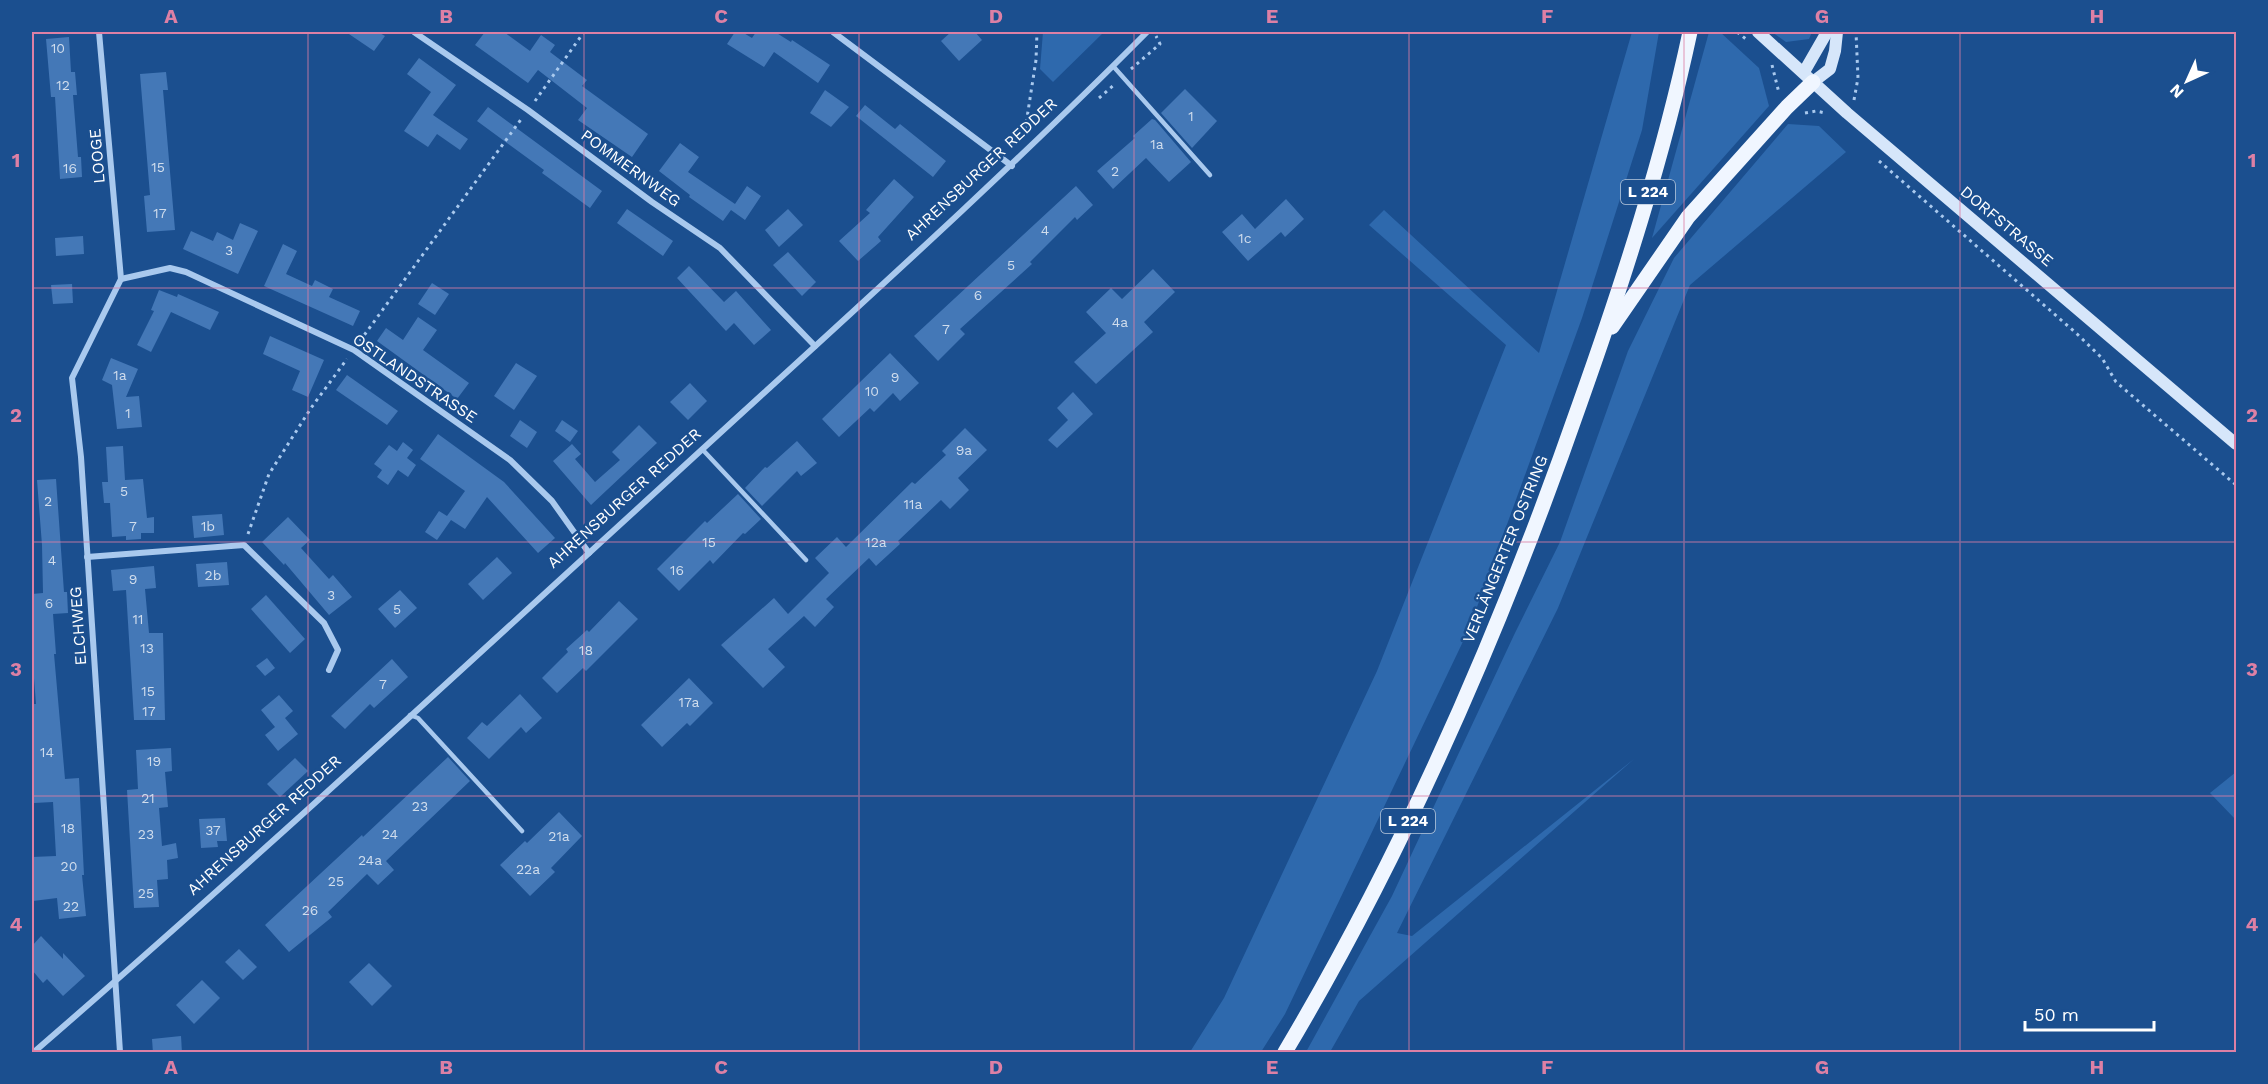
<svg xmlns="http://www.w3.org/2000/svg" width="2268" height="1084" font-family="'Work Sans',sans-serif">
  <rect width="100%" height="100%" fill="#1b4f8f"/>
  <g fill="#2e69ad">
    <polygon points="1043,32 1104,32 1053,82 1040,69"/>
    <polygon points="1632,32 1659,32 1642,130 1582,318 1469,629 1285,1014 1261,1052 1190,1052 1224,998 1377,671 1506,345 1369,225 1384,210 1539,353"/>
    <polygon points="1709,32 1720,32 1759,68 1769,106 1652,238"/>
    <polygon points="1772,32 1812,32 1809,39 1786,42"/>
    <polygon points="1788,124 1819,126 1846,152 1690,285 1558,608 1397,933 1412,936 1634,759 1359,1001 1330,1052 1306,1052 1392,896 1514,635 1560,542 1628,351 1674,258"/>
    <polygon points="2236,772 2236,820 2210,793"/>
  </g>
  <g fill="#4478b7">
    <polygon points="346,32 378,32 385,36 374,51"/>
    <polygon points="485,32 504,32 530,51 541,35 555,45 550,52 587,80 582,86 648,134 632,157 578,120 587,108 538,70 528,83 475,45"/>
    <polygon points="735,32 742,32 752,38 756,32 775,32 791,42 792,40 830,65 818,83 774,52 764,67 727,44"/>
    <polygon points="951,32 975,32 982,40 959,61 941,41"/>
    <polygon points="69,37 71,72 75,72 77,95 73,95 78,157 81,157 82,177 60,179 55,97 51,97 46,39"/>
    <polygon points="419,58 456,85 433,115 468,139 460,150 437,134 428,147 404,131 431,92 407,74"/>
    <polygon points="166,72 168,90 163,90 175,230 147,232 144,196 150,195 140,74"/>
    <polygon points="1185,89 1217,121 1192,148 1161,113"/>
    <polygon points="825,90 849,107 831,127 810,113"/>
    <polygon points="865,105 895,129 900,124 946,161 933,177 856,116"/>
    <polygon points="488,107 602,191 590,208 542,173 544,170 477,121"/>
    <polygon points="1152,119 1155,120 1191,162 1169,182 1146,158 1113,189 1097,171 1135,138 1133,136"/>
    <polygon points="680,143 699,157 688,172 735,204 747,186 761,196 745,220 731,210 723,221 689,197 690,195 659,171"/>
    <polygon points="894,179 914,197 878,237 881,241 858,261 839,241 870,213 866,210"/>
    <polygon points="1076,186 1093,205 1077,220 1075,217 1030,262 1032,264 960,329 965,334 938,361 914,336"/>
    <polygon points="1286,199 1304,219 1285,237 1281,232 1248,261 1222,232 1242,214 1255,229"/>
    <polygon points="627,209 673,241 663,256 617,223"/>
    <polygon points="788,209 803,225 779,247 765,230"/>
    <polygon points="240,223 258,231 238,274 183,249 191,231 213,241 217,232 233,240"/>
    <polygon points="83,236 84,254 56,256 55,238"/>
    <polygon points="283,244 297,251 286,274 312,286 315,280 333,289 329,297 360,311 353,326 264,286"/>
    <polygon points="788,252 816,282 802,296 773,265"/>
    <polygon points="689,266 724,302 736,291 771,330 754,345 734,323 726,331 677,278"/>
    <polygon points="1153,269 1175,292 1144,322 1153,332 1096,384 1074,362 1106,333 1086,312 1111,288 1122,299"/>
    <polygon points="432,283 449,294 435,315 418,304"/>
    <polygon points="72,284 73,303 53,304 51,285"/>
    <polygon points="159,290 177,297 178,294 219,312 210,330 171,312 151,352 137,345 154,311 151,310"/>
    <polygon points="418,317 437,330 423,350 469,383 457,399 377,341 386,328 403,340"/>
    <polygon points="270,336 324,360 308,397 292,390 300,371 263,354"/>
    <polygon points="890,353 919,383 900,401 893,393 874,412 870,408 839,437 822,419"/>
    <polygon points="111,358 138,369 126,397 139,396 142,427 117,429 112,385 102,380"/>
    <polygon points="516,363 537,376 514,410 494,396"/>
    <polygon points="347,375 398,411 387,425 336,390"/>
    <polygon points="690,383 707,401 688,420 670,402"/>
    <polygon points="1073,392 1093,414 1057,448 1048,440 1068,420 1057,408"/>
    <polygon points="520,420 537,432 527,448 510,436"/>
    <polygon points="562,420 578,431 570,442 555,431"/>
    <polygon points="639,425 657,443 591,505 553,461 572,444 581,454 575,459 595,482 620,460 612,452"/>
    <polygon points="965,428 987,450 958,478 969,490 950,509 941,500 898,541 900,544 876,566 869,558 826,599 834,607 815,627 804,616 768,649 785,667 763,688 721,645 774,598 788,614 829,573 815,558 837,537 846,547 912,482 915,484 946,455 942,451"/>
    <polygon points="438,434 504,482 555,538 538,553 487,497 465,529 451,520 437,540 425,532 439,511 447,516 465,491 420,459"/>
    <polygon points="797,441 817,463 801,476 797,471 762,506 745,488 765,467 767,468"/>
    <polygon points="403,442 413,450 407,458 416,465 408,477 398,470 388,485 377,477 382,470 374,464 389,445 397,451"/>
    <polygon points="123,446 125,480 143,479 147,518 154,517 154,533 141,533 141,539 126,540 126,536 112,537 110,503 104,503 102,482 108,482 106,447"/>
    <polygon points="56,479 64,592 67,592 68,613 53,614 56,654 54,654 65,779 79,778 84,875 82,875 86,916 59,919 57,898 33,901 32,892 32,857 56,856 53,802 34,803 32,704 36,704 32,653 32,594 43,593 42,545 37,480"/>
    <polygon points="738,494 761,519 745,534 743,533 713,564 710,560 679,591 657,569 705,521 707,523"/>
    <polygon points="222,514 224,535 194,538 192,516"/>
    <polygon points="288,517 310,540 301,548 329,579 333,575 352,597 329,615 285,563 284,565 262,542"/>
    <polygon points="497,557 512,573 483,600 468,584"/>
    <polygon points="227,562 229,585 198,587 196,564"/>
    <polygon points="154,566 156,588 145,589 149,633 163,633 165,720 134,720 126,590 113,591 111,570"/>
    <polygon points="400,590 417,608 395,628 378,609"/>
    <polygon points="266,595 305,639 290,653 251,609"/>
    <polygon points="619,601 638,619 586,671 583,668 557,693 542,678 568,652 566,649 587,630 589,632"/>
    <polygon points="267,658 275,668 265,676 256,666"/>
    <polygon points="392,659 408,677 374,708 370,704 345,729 331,716"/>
    <polygon points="689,678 713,703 690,726 687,723 662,747 641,725"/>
    <polygon points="520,694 542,718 526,733 521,727 489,759 467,738 482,722 487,726"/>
    <polygon points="279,695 293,711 285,718 298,734 278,751 265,735 275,727 261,710"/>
    <polygon points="171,748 172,771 165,772 168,807 159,808 162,846 176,843 178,858 167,860 168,879 157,880 159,907 134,908 127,790 138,789 136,750"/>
    <polygon points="448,757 470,781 386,861 394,870 378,885 367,874 328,912 332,917 289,952 265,925 362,835 363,837"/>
    <polygon points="295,758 308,771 280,797 267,784"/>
    <polygon points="559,812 582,836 551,868 555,872 530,896 500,865 525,841 527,843"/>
    <polygon points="225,818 227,841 217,841 218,847 201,848 199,819"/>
    <polygon points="41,936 63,959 63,953 85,976 63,996 47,979 43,983 32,970 32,946"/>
    <polygon points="239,949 257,967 243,980 225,962"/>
    <polygon points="369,963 392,986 372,1006 349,982"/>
    <polygon points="202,980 220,998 194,1024 176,1005"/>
    <polygon points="181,1036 182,1053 153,1053 152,1039"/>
  </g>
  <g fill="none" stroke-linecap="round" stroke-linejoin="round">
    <g stroke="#a9c9ee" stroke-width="3" stroke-dasharray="3 4.5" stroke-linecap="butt">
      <polyline points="1737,32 1746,39"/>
      <polyline points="1772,65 1779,93"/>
      <polyline points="1131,69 1160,44 1156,36"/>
      <polyline points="1099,98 1115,84"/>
      <polyline points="1854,100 1858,78 1856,32"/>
      <polyline points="535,101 584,32"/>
      <polyline points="1805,113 1816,111 1825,113"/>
      <polyline points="1024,137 1036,60 1037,32"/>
      <polyline points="1879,161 2076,333 2102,358 2116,382 2236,485"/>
      <polyline points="360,341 522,118"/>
      <polyline points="248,534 269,474 311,408 347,359"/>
    </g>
    <g stroke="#a9c9ee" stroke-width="4.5">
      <polyline points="1113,66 1210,175"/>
      <polyline points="702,449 806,560"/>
      <polyline points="410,715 418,718 522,831"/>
    </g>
    <g stroke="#a9c9ee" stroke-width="6">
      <polyline points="99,32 121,279"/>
      <polyline points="414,32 528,110 652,202 720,248 815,346"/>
      <polyline points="833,32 1012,166"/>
      <polyline points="121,279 170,268 186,272 354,350 510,460 552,501 589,553"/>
      <polyline points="87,557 244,545 324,623 338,650 329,670"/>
      <path d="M34,1052C250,865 460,671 671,478C831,331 994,186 1147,32"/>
      <polyline points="120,1052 81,457 72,378 121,279"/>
    </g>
    <g stroke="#d6e6fa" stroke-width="12">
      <polyline points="1758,32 1847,113 2236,444"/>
      <polyline points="1804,72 1827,32"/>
      <polyline points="1813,82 1830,69 1835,51 1837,32"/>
    </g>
    <g stroke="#f0f6ff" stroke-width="15">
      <polyline points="1612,327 1688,217 1787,107 1813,82"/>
      <path d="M1285,1052C1406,849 1502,627 1580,403C1623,282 1663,158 1690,32"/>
    </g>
  </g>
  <path fill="none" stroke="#dd80a5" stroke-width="1.5" stroke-opacity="0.55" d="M308,32V1052M584,32V1052M859,32V1052M1134,32V1052M1409,32V1052M1684,32V1052M1960,32V1052M32,288H2236M32,542H2236M32,796H2236"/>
  <g text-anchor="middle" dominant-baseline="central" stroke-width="5" stroke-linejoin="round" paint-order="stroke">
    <g font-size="14" fill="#d0dded">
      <text x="58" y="48">10</text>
      <text x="63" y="85">12</text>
      <text x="1191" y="116">1</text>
      <text x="1157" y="144">1a</text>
      <text x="158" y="167">15</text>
      <text x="70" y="168">16</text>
      <text x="1115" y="171">2</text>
      <text x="160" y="213">17</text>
      <text x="1045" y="230">4</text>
      <text x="1245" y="238">1c</text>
      <text x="229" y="250">3</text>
      <text x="1011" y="265">5</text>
      <text x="978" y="295">6</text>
      <text x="1120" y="322">4a</text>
      <text x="946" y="329">7</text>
      <text x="120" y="375">1a</text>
      <text x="895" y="377">9</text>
      <text x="872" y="391">10</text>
      <text x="128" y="413">1</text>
      <text x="964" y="450">9a</text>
      <text x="124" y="491">5</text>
      <text x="48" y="501">2</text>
      <text x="913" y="504">11a</text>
      <text x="133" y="526">7</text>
      <text x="208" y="526">1b</text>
      <text x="709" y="542">15</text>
      <text x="876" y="542">12a</text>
      <text x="52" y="560">4</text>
      <text x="677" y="570">16</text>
      <text x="213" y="575">2b</text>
      <text x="133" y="579">9</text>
      <text x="331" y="595">3</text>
      <text x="49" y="603">6</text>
      <text x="397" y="609">5</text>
      <text x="138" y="619">11</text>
      <text x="147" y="648">13</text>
      <text x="586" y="650">18</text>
      <text x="383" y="684">7</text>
      <text x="148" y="691">15</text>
      <text x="689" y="702">17a</text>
      <text x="149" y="711">17</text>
      <text x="47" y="752">14</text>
      <text x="154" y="761">19</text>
      <text x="148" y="798">21</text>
      <text x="420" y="806">23</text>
      <text x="68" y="828">18</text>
      <text x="213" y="830">37</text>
      <text x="146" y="834">23</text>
      <text x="390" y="834">24</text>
      <text x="559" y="836">21a</text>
      <text x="370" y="860">24a</text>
      <text x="69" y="866">20</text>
      <text x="528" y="869">22a</text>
      <text x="336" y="881">25</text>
      <text x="146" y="893">25</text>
      <text x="71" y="906">22</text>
      <text x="310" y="910">26</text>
    </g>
    <g fill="#1b4f8f" stroke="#bbcadd" stroke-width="1.5">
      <rect x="1621" y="180" width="54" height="24" rx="4.5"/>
      <rect x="1381" y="809" width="54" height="24" rx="4.5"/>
    </g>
    <g font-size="15" font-weight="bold" fill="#fff">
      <text x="1648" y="192">L 224</text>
      <text x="1408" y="821">L 224</text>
    </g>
    <g font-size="16" fill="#fff" stroke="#1b4f8f">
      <text transform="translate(97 156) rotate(-95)">LOOGE</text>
      <text transform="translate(631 168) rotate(36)">POMMERNWEG</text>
      <text transform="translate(981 169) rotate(-43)">AHRENSBURGER REDDER</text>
      <text transform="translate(2007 226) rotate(40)">DORFSTRASSE</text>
      <text transform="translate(415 378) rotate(34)">OSTLANDSTRASSE</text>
      <text transform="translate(624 498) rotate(-42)">AHRENSBURGER REDDER</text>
      <text transform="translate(1505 549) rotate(-68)">VERLÄNGERTER OSTRING</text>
      <text transform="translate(78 626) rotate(-94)">ELCHWEG</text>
      <text transform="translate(264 825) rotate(-42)">AHRENSBURGER REDDER</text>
    </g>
  </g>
  <rect width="2268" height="1084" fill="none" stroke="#1b4f8f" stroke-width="66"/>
  <g transform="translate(2187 81) rotate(225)" stroke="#1b4f8f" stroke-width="4.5" paint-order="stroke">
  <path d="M0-4.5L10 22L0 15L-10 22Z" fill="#ffffff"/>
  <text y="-9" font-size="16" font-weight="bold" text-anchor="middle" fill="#ffffff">N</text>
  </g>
  <path d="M2025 1021v9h129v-9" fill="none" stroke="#ffffff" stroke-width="3"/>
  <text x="2034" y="1021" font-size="18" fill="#ffffff" stroke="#1b4f8f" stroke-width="4.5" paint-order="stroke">50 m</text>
  <rect x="33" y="33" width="2202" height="1018" fill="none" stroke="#dd80a5" stroke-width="2"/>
  <g font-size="20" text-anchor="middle" font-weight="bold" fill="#dd80a5">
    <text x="171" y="23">A</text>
    <text x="446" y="23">B</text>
    <text x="721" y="23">C</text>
    <text x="996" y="23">D</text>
    <text x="1272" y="23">E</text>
    <text x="1547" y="23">F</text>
    <text x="1822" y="23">G</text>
    <text x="2097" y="23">H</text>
    <text x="16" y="167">1</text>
    <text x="2252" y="167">1</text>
    <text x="16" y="422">2</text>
    <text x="2252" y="422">2</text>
    <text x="16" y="676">3</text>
    <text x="2252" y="676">3</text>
    <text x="16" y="931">4</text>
    <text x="2252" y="931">4</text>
    <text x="171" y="1074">A</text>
    <text x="446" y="1074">B</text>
    <text x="721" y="1074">C</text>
    <text x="996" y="1074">D</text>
    <text x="1272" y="1074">E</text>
    <text x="1547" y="1074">F</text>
    <text x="1822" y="1074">G</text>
    <text x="2097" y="1074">H</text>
  </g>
</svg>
